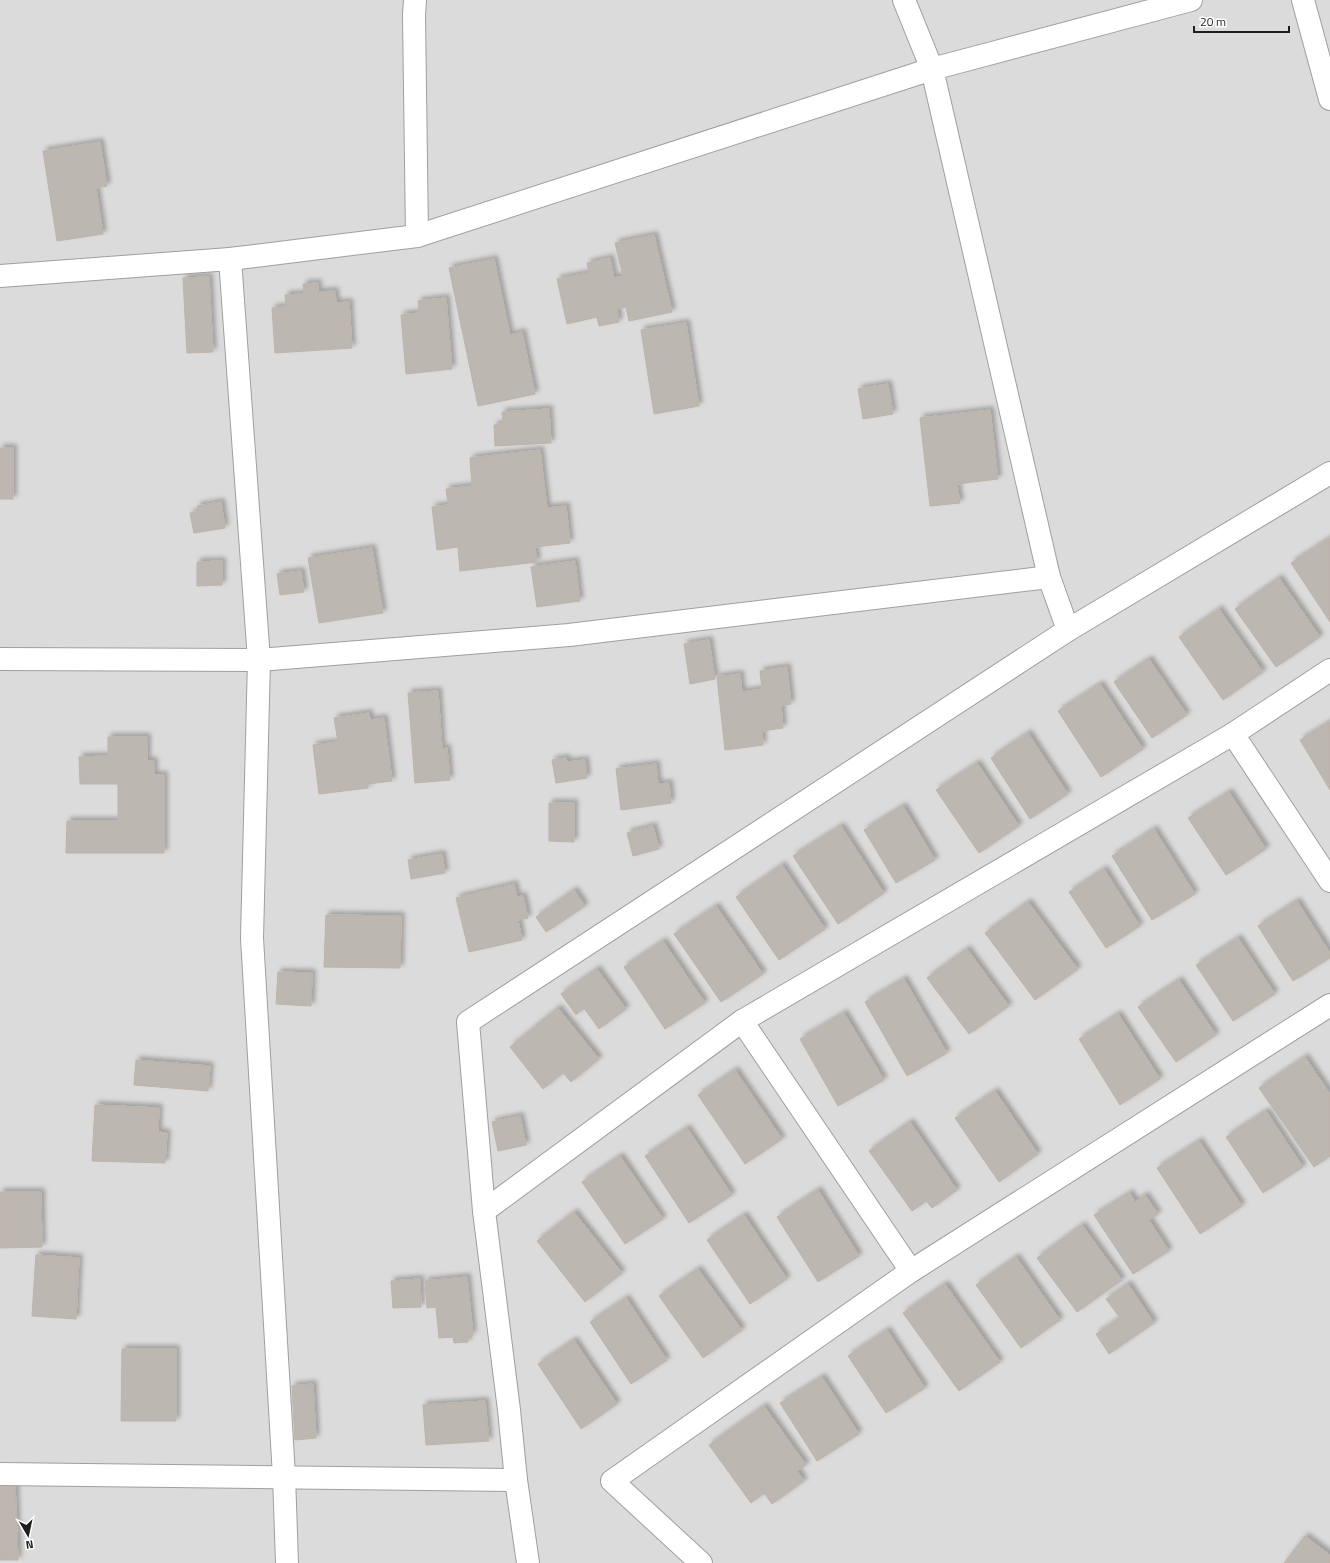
<svg xmlns="http://www.w3.org/2000/svg" width="1330" height="1563" font-family="'Titillium Web',sans-serif">
  <defs>
    <filter id="shadow"><feDropShadow dx="3.5" dy="-3.5" stdDeviation="2" flood-color="#0004"/></filter>
  </defs>
  <rect width="100%" height="100%" fill="#eeebe5"/>
  <rect fill="#dcdbdb" x="0" y="0" width="1330" height="1563"/>
  <g fill="#bdb7b2" stroke="#bdb3a9" filter="url(#shadow)">
    <polygon points="100,142 107,186 96,188 103,234 57,241 43,151"/>
    <polygon points="654,235 672,312 629,321 626,307 617,309 619,322 599,326 597,317 567,324 557,279 589,273 587,263 610,258 614,278 623,276 615,243"/>
    <polygon points="494,259 510,335 522,332 535,394 478,406 449,268"/>
    <polygon points="209,277 213,352 187,353 183,278"/>
    <polygon points="318,283 318,292 335,291 336,303 349,302 352,348 275,353 272,308 286,307 285,295 304,294 303,284"/>
    <polygon points="446,298 452,369 406,374 401,315 419,313 418,301"/>
    <polygon points="686,323 699,406 654,414 641,330"/>
    <polygon points="888,384 893,414 863,419 858,389"/>
    <polygon points="549,409 551,443 495,446 494,425 503,424 502,412"/>
    <polygon points="990,410 998,479 957,484 960,503 930,506 920,418"/>
    <rect x="0" y="448" width="13" height="51"/>
    <polygon points="540,450 547,508 566,506 570,543 535,547 537,562 460,571 458,547 437,550 432,507 448,505 446,489 472,486 470,458"/>
    <polygon points="221,502 225,528 194,533 190,513 198,512 197,506"/>
    <polygon points="1330,538 1330,622 1291,563"/>
    <polygon points="372,548 383,613 319,623 308,558"/>
    <polygon points="222,561 222,585 197,586 197,562"/>
    <polygon points="575,561 580,601 537,607 531,567"/>
    <polygon points="301,571 304,592 280,595 277,574"/>
    <polygon points="1279,578 1320,637 1276,667 1235,609"/>
    <polygon points="1219,609 1263,672 1223,700 1179,637"/>
    <polygon points="709,640 715,679 690,684 684,644"/>
    <polygon points="1149,659 1187,715 1152,738 1114,682"/>
    <polygon points="787,667 791,704 781,706 783,728 762,731 763,745 725,750 717,677 740,674 742,692 762,689 760,671"/>
    <polygon points="1100,684 1143,749 1101,777 1058,711"/>
    <polygon points="438,691 442,749 447,748 450,780 415,783 408,693"/>
    <polygon points="369,713 370,720 384,718 392,781 368,784 368,788 319,794 313,745 338,742 334,718"/>
    <polygon points="1330,722 1330,790 1300,740"/>
    <polygon points="1028,733 1068,794 1030,819 991,758"/>
    <polygon points="108,737 147,737 147,761 154,761 154,775 164,775 164,853 66,853 67,821 118,821 118,784 80,784 79,757 108,756"/>
    <polygon points="566,758 567,762 585,760 587,778 556,783 552,760"/>
    <polygon points="977,763 1019,826 979,853 936,790"/>
    <polygon points="656,764 658,784 669,783 671,803 621,810 616,769"/>
    <polygon points="1229,792 1266,849 1226,875 1188,818"/>
    <polygon points="549,803 574,803 574,842 549,841"/>
    <polygon points="903,806 935,860 896,883 864,830"/>
    <polygon points="653,826 659,849 633,856 627,833"/>
    <polygon points="841,826 884,893 838,924 793,856"/>
    <polygon points="1154,829 1195,894 1152,920 1112,856"/>
    <polygon points="442,854 445,873 411,879 408,860"/>
    <polygon points="782,865 825,929 779,960 736,897"/>
    <polygon points="1104,869 1140,926 1106,948 1069,892"/>
    <polygon points="514,884 517,897 523,896 528,918 518,920 522,940 469,952 456,898"/>
    <polygon points="574,890 585,906 546,932 536,917"/>
    <polygon points="1297,901 1330,953 1330,958 1293,981 1258,926"/>
    <polygon points="1028,902 1078,969 1035,1000 985,933"/>
    <polygon points="716,906 763,974 721,1002 674,934"/>
    <polygon points="326,915 401,916 400,968 324,967"/>
    <polygon points="1238,938 1275,994 1233,1021 1196,965"/>
    <polygon points="663,941 705,1003 665,1029 624,967"/>
    <polygon points="967,949 1009,1006 969,1034 927,978"/>
    <polygon points="597,969 626,1009 599,1029 584,1008 576,1015 561,994"/>
    <polygon points="278,972 312,973 311,1006 276,1004"/>
    <polygon points="904,979 947,1053 907,1076 865,1002"/>
    <polygon points="1179,980 1216,1035 1176,1062 1138,1007"/>
    <polygon points="558,1008 599,1059 571,1082 563,1073 543,1089 510,1047"/>
    <polygon points="844,1013 884,1080 838,1106 800,1039"/>
    <polygon points="1118,1014 1160,1079 1120,1105 1079,1039"/>
    <polygon points="1305,1057 1330,1094 1330,1156 1314,1167 1259,1088"/>
    <polygon points="136,1060 210,1066 208,1091 134,1085"/>
    <polygon points="735,1070 782,1139 745,1164 698,1095"/>
    <polygon points="995,1091 1038,1154 999,1182 955,1118"/>
    <polygon points="95,1105 159,1108 158,1132 167,1133 165,1163 92,1161"/>
    <polygon points="1266,1111 1303,1167 1263,1193 1226,1137"/>
    <polygon points="520,1116 526,1145 498,1151 492,1122"/>
    <polygon points="910,1122 957,1190 932,1208 926,1201 912,1211 869,1151"/>
    <polygon points="687,1128 732,1195 689,1223 645,1156"/>
    <polygon points="1199,1141 1242,1206 1200,1234 1157,1168"/>
    <polygon points="620,1156 663,1219 625,1244 582,1182"/>
    <polygon points="818,1190 859,1256 818,1282 777,1217"/>
    <polygon points="0,1192 41,1192 42,1247 0,1248"/>
    <polygon points="1130,1193 1135,1202 1145,1195 1158,1214 1149,1220 1169,1251 1133,1274 1094,1215"/>
    <polygon points="574,1212 622,1273 585,1302 537,1241"/>
    <polygon points="744,1215 787,1279 750,1304 707,1240"/>
    <polygon points="1082,1225 1122,1280 1077,1312 1037,1258"/>
    <polygon points="36,1255 79,1258 76,1319 32,1316"/>
    <polygon points="1016,1257 1060,1320 1021,1348 976,1285"/>
    <polygon points="698,1269 742,1330 703,1358 659,1296"/>
    <polygon points="467,1277 473,1335 468,1336 468,1342 454,1343 453,1337 439,1338 436,1307 427,1308 425,1281"/>
    <polygon points="420,1279 421,1307 393,1308 391,1281"/>
    <polygon points="945,1284 1000,1362 959,1391 903,1313"/>
    <polygon points="1128,1284 1154,1323 1109,1354 1096,1334 1120,1318 1106,1299"/>
    <polygon points="626,1298 667,1360 631,1384 590,1322"/>
    <polygon points="887,1330 925,1388 886,1413 848,1356"/>
    <polygon points="574,1340 617,1404 581,1429 538,1364"/>
    <polygon points="122,1349 176,1349 176,1421 121,1421"/>
    <polygon points="822,1377 859,1434 817,1461 780,1403"/>
    <polygon points="313,1384 316,1438 295,1440 292,1386"/>
    <polygon points="485,1401 489,1441 426,1445 423,1405"/>
    <polygon points="764,1406 806,1465 797,1471 804,1481 772,1504 764,1493 751,1503 709,1445"/>
    <polygon points="15,1482 18,1560 0,1560 0,1483"/>
    <polygon points="1305,1536 1330,1555 1330,1563 1284,1563"/>
  </g>
  <g fill="none" stroke-linecap="round" stroke-linejoin="round">
    <defs>
      <g id="street">
        <polyline points="415,0 414,15 417,236"/>
        <polyline points="1303,0 1330,99"/>
        <polyline points="230,259 259,660 252,938 284,1476 287,1563"/>
        <polyline points="0,276 230,259 417,236 932,69 1191,0"/>
        <polyline points="1068,630 1330,473"/>
        <polyline points="0,659 259,660 569,635 1049,577"/>
        <polyline points="1233,734 1330,881"/>
        <polyline points="742,1021 911,1271"/>
        <polyline points="484,1211 742,1021 1233,734 1330,670"/>
        <polyline points="0,1474 516,1480"/>
        <polyline points="528,1563 516,1480 509,1410 484,1211 468,1022 1068,630 1049,577 932,69 904,0"/>
        <polyline points="701,1563 612,1481 911,1271 1330,1005"/>
      </g>
    </defs>
    <use href="#street" stroke="#9f9f9f" stroke-width="24"/>
    <use href="#street" stroke="#fff" stroke-width="22"/>
  </g>
  <g transform="translate(28 1535) rotate(171)" stroke="#ffffff" stroke-width="3" paint-order="stroke">
  <path d="M0-3L7 15L0 10L-7 15Z" fill="#1e1e1e"/>
  <text y="-6" font-size="11" font-weight="bold" text-anchor="middle" fill="#1e1e1e">N</text>
  </g>
  <path d="M1194 26v6h95v-6" fill="none" stroke="#1e1e1e" stroke-width="2"/>
  <text x="1200" y="26" font-size="12" fill="#1e1e1e" stroke="#ffffff" stroke-width="3" paint-order="stroke">20 m</text>
</svg>
